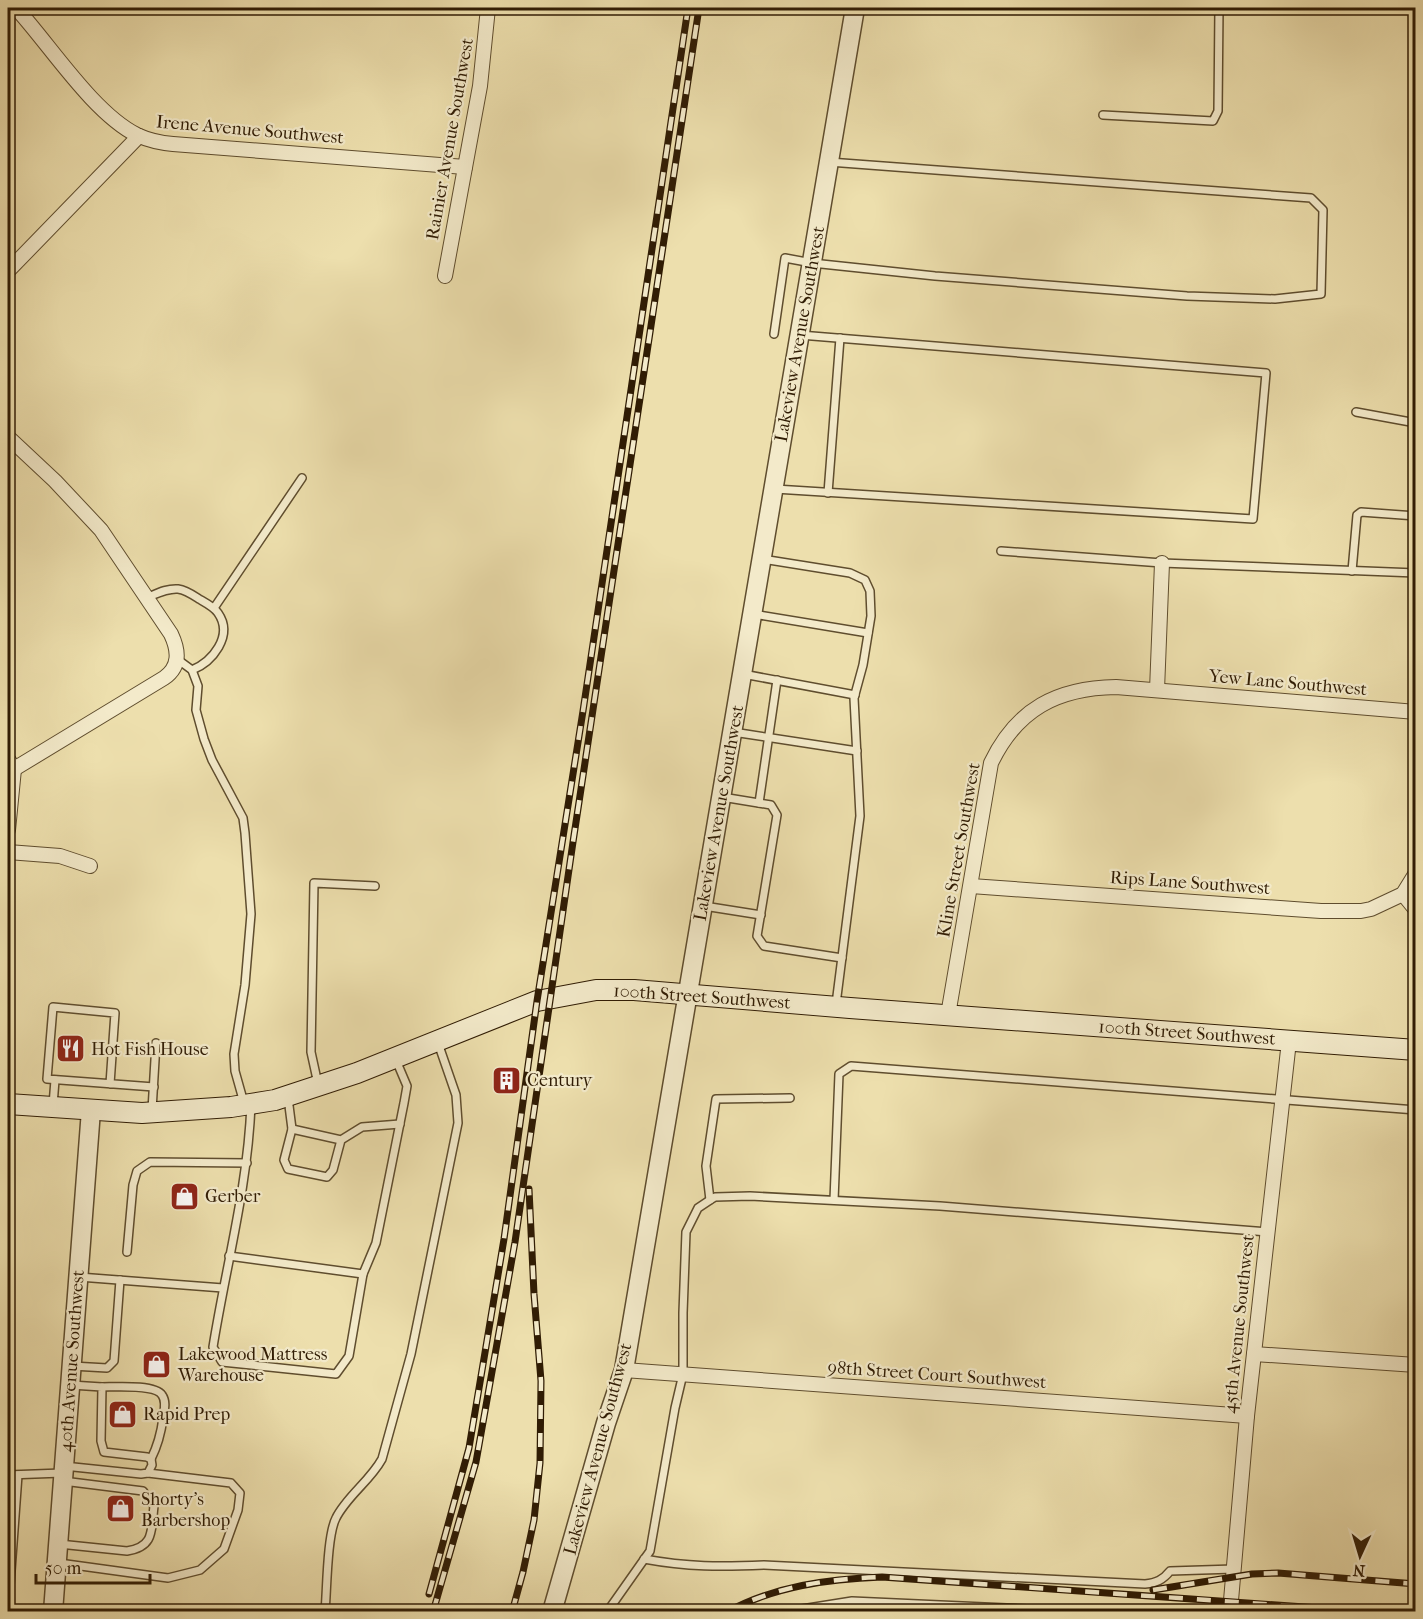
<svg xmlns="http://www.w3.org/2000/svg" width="1423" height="1619" font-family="'IM FELL French Canon',serif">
  <rect width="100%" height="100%" fill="#eddfad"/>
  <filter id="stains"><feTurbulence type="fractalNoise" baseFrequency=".00333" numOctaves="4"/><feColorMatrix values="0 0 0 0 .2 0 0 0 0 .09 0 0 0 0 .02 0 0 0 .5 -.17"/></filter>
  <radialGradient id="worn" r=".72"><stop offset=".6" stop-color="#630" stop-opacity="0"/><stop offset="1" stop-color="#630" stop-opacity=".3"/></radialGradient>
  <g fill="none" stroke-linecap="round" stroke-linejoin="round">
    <defs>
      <g id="service">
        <polyline points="1103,115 1213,121 1218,111 1219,8"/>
        <polyline points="774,334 785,258 812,263 935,276 1187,296 1275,299 1321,294 1323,210 1311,198 829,162"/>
        <polyline points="1356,412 1416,423"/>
        <polyline points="775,489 1253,519 1266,373 800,335"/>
        <polyline points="828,493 840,338"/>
        <polyline points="1001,551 1162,563 1416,573"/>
        <polyline points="762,559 850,573 865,580 870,591 871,616 863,665 854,698 860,816 836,1004"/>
        <polyline points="1352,571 1357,515 1361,512 1416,516"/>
        <path d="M146,598C156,594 167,588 178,589C186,590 193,595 199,599C206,603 214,607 218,613C234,636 212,662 192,670"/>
        <polyline points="214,608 302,478"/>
        <polyline points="753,614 868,633"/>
        <polyline points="177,659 192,670 198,686 196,710 204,739 212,760 243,818 245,833 251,914 245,985 234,1054 235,1071 244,1103"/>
        <polyline points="743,674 855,695"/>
        <polyline points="733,732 857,751"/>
        <polyline points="722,797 771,805 777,815 757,936 764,946 842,958"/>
        <polyline points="759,803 777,680"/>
        <polyline points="704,906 761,915"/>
        <polyline points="110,1084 115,1013 53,1007 47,1079 154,1087"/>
        <polyline points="318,1084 311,1052 314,883 375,886"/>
        <polyline points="288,1098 292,1129"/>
        <path d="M251,1104C248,1186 226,1266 213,1347L222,1362L336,1374L349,1356L363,1274L376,1243L404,1103L407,1086L396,1060"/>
        <polyline points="53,1105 55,1080"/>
        <polyline points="152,1110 156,1043"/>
        <polyline points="341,1140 292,1129 284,1160 288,1169 327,1177 333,1170 341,1140 362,1127 400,1124"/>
        <polyline points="710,1200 706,1166 716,1099 790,1098"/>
        <polyline points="834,1200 839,1074 851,1066 1416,1110"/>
        <polyline points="127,1252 133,1185 137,1171 150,1162 247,1163"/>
        <polyline points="229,1256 363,1274"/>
        <polyline points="79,1277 223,1288"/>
        <polyline points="72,1366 107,1368 114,1361 120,1280"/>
        <path d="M102,1387C115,1387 155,1384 162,1395C167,1402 164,1411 163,1418C161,1434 158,1445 151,1459"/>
        <polyline points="64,1466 141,1474 148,1473 152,1465 151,1459 147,1457 104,1452 101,1441 102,1387 71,1385"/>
        <polyline points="8,1475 62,1473"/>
        <path d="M59,1544L127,1551C155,1547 151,1530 154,1506L143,1491L63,1481"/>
        <path d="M644,1559C688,1567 720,1567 764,1565L1145,1584C1156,1583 1163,1580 1170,1571L1234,1569"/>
        <polyline points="59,1563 168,1578 200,1570 224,1549 238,1510 240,1493 231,1483 148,1473"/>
        <polyline points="54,1610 116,1612"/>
        <polyline points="8,1612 18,1475"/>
        <path d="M325,1612C327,1590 327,1535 336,1518C347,1496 370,1481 382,1459L411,1354L458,1123L456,1095L438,1043"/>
        <polyline points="607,1612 650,1551 675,1408 683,1374 683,1313 686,1232 698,1208 710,1200 715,1197 750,1196 940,1206 1268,1232"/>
        <polyline points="783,1612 852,1601 1093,1612"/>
      </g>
      <g id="minor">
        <path d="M16,8C50,45 93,113 137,135C148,140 161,143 173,144L465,167"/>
        <polyline points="8,271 139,136"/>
        <polyline points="445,276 480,86 488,8"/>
        <path d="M8,437L55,481L101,530L171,634C179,651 180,667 164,678L14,769"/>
        <polyline points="1157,690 1162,563"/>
        <polyline points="8,759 14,769 8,830"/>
        <polyline points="8,852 60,856 90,866"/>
        <polyline points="971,886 1321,911 1361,911 1371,909 1403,894 1416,873"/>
        <polyline points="1403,894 1416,910"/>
        <path d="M948,1015L991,763C1017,709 1057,688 1116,687L1416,712"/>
        <polyline points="1254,1354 1416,1365"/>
        <polyline points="624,1370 1247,1416"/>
        <polyline points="1230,1612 1247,1416 1289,1041"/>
      </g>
      <g id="tertiary">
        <polyline points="53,1612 91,1110"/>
        <polyline points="552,1612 606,1423 624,1370 855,8"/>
      </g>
      <polyline id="secondary" points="8,1104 142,1113 231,1107 275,1100 357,1073 537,1001 596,990 634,990 850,1008 1416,1050"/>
    </defs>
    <use href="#service" stroke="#5f4d2e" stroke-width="10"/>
    <use href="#minor" stroke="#5f4d2e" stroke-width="16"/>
    <use href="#tertiary" stroke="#5f4d2e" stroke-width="21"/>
    <use href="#secondary" stroke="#301c04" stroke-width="22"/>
    <use href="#service" stroke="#f3eaca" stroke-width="7"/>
    <use href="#minor" stroke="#f3eaca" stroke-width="14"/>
    <use href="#tertiary" stroke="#f3eaca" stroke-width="18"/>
    <use href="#secondary" stroke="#f3eaca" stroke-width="20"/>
    <defs>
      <g id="rail">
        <polyline points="1153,1590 1252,1574 1278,1573 1416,1584"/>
        <polyline points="429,1594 469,1448 504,1239 537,1001 583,711 688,8"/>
        <polyline points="433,1612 476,1462 515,1242 573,842 699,8"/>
        <polyline points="512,1612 523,1572 534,1520 540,1463 541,1381 534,1294 529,1189"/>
        <path d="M727,1612C775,1586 828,1579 882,1577L1375,1612"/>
      </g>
    </defs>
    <use href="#rail" stroke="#301c04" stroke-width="7"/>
    <use href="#rail" stroke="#f3eaca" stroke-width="4.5" stroke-dasharray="14" stroke-linecap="butt"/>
  </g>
  <defs>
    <symbol id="restaurant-square" viewBox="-11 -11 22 22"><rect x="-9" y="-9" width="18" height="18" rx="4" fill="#8f2418" stroke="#f3eaca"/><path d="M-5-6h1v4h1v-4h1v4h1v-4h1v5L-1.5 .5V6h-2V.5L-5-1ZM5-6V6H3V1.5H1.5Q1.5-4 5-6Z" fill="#fff"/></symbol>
    <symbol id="building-square" viewBox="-11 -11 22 22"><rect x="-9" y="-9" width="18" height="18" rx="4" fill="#8f2418" stroke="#f3eaca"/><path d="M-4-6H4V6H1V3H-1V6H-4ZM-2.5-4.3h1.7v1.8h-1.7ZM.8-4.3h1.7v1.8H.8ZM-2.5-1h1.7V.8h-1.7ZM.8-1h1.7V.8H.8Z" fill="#fff"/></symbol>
    <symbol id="shop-square" viewBox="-11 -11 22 22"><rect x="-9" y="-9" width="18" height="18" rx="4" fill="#8f2418" stroke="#f3eaca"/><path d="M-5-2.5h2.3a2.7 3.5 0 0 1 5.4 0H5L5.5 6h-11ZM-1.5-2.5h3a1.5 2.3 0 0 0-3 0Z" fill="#fff"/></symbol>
  </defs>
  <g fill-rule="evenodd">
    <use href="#restaurant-square" x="54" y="1032" width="33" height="33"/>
    <use href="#building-square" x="490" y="1064" width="33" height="33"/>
    <use href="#shop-square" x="168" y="1180" width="33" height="33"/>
    <use href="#shop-square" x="140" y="1348" width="33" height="33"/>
    <use href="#shop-square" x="106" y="1398" width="33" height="33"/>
    <use href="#shop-square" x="104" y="1492" width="33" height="33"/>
  </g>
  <g text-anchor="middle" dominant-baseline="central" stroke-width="4.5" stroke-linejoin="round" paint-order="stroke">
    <g font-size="18" fill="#301c04" stroke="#f3eaca">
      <text transform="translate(250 130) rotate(5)">Irene Avenue Southwest</text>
      <text transform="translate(450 139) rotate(-80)">Rainier Avenue Southwest</text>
      <text transform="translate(800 334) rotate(-80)">Lakeview Avenue Southwest</text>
      <text transform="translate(1288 683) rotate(5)">Yew Lane Southwest</text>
      <text transform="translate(719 813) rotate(-80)">Lakeview Avenue Southwest</text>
      <text transform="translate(959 850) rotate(-80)">Kline Street Southwest</text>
      <text transform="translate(1190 883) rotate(4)">Rips Lane Southwest</text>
      <text transform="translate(702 997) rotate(4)">100th Street Southwest</text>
      <text transform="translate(1187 1033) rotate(4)">100th Street Southwest</text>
      <text transform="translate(1239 1324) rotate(-84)">45th Avenue Southwest</text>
      <text transform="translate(72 1361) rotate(-86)">40th Avenue Southwest</text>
      <text transform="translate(937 1375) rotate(4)">98th Street Court Southwest</text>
      <text transform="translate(598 1449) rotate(-75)">Lakeview Avenue Southwest</text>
    </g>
    <g font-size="18" fill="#301c04" stroke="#f3eaca" text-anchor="start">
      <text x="91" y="1049">Hot Fish House</text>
      <text x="527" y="1080">Century</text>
      <text x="205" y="1196">Gerber</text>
      <text x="178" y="1354">Lakewood Mattress<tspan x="178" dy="21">Warehouse</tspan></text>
      <text x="143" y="1414">Rapid Prep</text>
      <text x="141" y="1499">Shorty's<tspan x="141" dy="21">Barbershop</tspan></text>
    </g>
  </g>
  <rect width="1423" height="1619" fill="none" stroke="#eddfad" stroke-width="30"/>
  <rect x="9" y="9" width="1405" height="1601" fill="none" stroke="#301c04" stroke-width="3"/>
  <rect x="15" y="15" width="1393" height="1589" fill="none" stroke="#301c04" stroke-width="1.5"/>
  <g transform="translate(1360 1556) rotate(184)" stroke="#f3eaca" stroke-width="4.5" paint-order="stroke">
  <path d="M0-4.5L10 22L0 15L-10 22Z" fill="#301c04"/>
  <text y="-9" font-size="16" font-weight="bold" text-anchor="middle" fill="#301c04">N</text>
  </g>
  <path d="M36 1574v9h114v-9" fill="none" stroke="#301c04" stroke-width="3"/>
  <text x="45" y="1574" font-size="18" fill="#301c04" stroke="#f3eaca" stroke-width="4.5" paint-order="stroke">50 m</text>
  <rect width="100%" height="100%" filter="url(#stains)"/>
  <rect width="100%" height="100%" fill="url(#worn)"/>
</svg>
